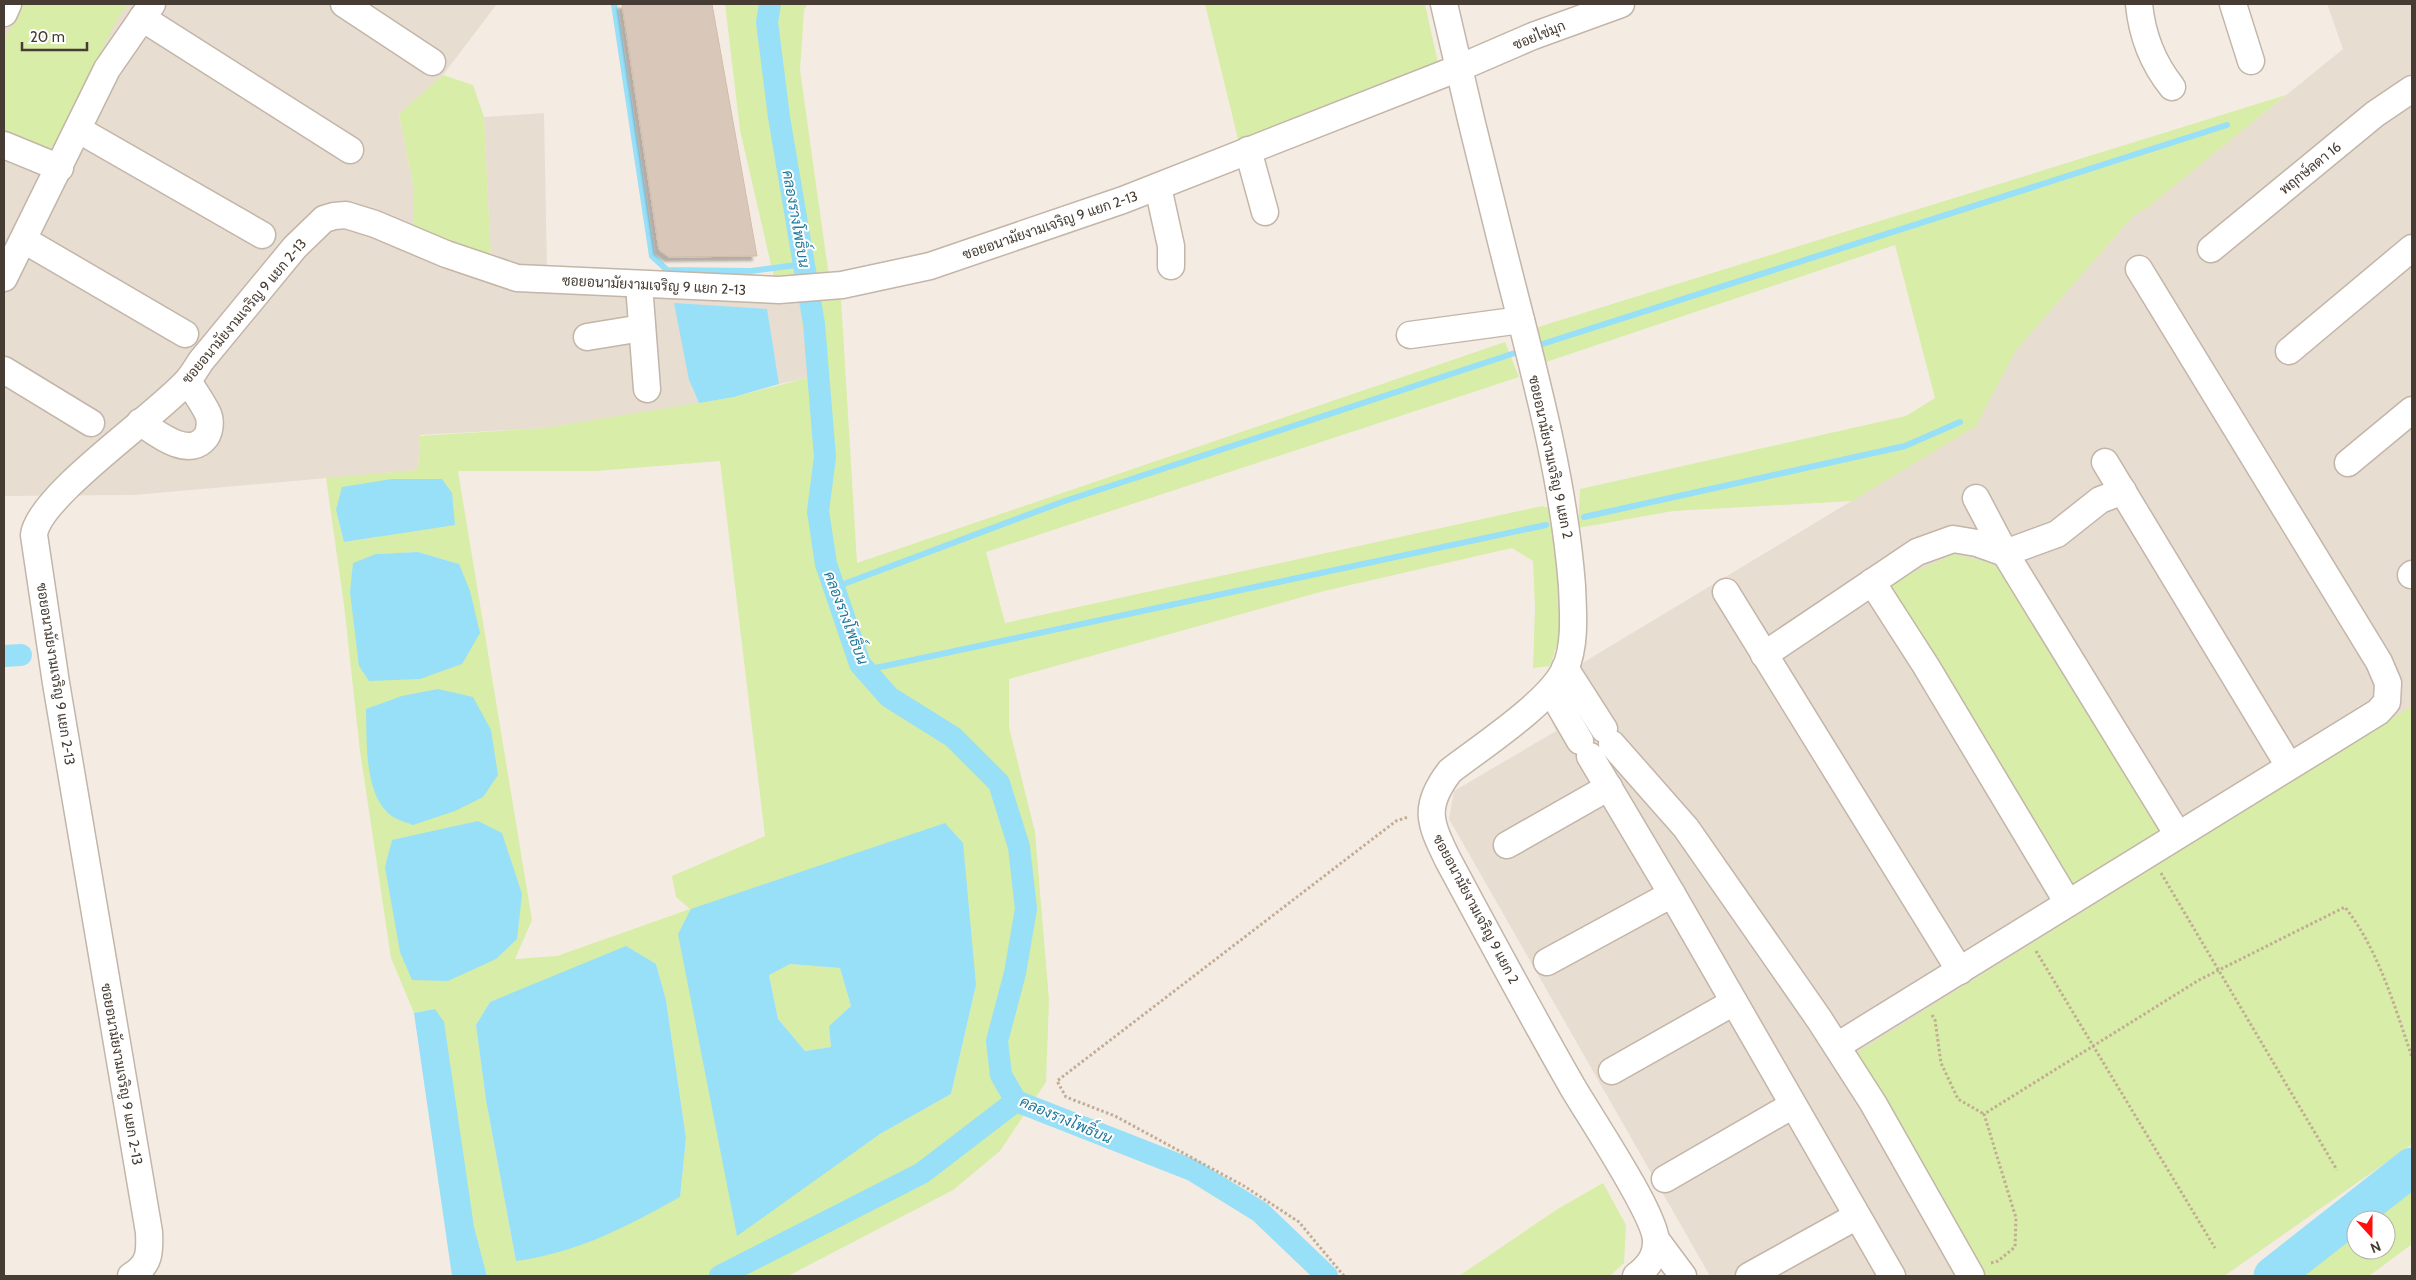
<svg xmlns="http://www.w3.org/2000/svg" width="2416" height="1280" font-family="Cabin,Sarabun,sans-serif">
  <defs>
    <filter id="shadow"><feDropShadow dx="-4.5" dy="4.5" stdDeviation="1" flood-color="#0004"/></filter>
  </defs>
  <rect width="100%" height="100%" fill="#f4ece3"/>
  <g fill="#e8ddd1">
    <polygon points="4,4 497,4 443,75 399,114 413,184 413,230 491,261 484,117 544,113 547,269 796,280 811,377 779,384 766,309 689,380 699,403 545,428 420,435 418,470 134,495 4,496"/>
    <polygon points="2327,4 2412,4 2412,1144 2224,1276 1710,1276 1449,819 1454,791 1556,731 1547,710 1584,662 1976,426 2016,350 2133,216 2148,207 2343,49"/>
  </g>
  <g fill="#d8eda7" fill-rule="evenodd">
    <polygon points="22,4 129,4 119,16 54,145 43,149 4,135 4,41"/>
    <path d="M725,4H808L804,10L800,70L829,277L841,299L857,563L1505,342L1519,377L986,552L1005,623L1542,506L1553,509L1563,626L1550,666L1533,668L1535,608L1533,561L1512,548L1324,591L1009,679V727L1035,832L1049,1000L1046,1082L1000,1151L953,1190L788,1276H487L474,1228L435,1009L414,1013L391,958L360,751L344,605L326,478L418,470L420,436L545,428L734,397L810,377L796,280L775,282L740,130ZM720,461L765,836L672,876L676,897L690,909L557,956L515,959L532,920L458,471H596ZM336,510L378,537L344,542ZM418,552L459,564L376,554ZM691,909L976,985L951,1094L880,1134L737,1235ZM656,964L666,1000L686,1138L680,1197L516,1261L486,1100L476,1025L490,1002L530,987Z"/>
    <polygon points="1205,4 1425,4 1438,63 1428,73 1238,139"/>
    <polygon points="443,75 473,85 484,117 491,261 413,230 413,184 399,114"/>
    <polygon points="2286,95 2148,207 2133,216 2016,350 1976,426 1852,501 1673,511 1578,528 1580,489 1906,416 1935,398 1895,245 1546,362 1535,328"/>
    <polygon points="1954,554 1987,562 2008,573 2165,830 2071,888 1888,584"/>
    <polygon points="2412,706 2412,1144 2224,1276 1982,1276 1856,1053"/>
    <polygon points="790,964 840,968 851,1006 829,1026 831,1047 805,1051 778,1019 769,974"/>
    <polygon points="2412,1180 2412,1244 2369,1276 2285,1276 2356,1223 2356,1250 2386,1250 2386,1220 2360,1220"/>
    <polygon points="1603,1183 1626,1225 1624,1263 1610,1276 1459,1276 1556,1210"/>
  </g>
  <g fill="#98dff8" fill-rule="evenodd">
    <polygon points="674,303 767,309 779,384 734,397 699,403 689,380"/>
    <polygon points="392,479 442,479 452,493 455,525 344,542 336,510 342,487"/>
    <polygon points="418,552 459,564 470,591 480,633 462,664 420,679 369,681 359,666 350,592 353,563 376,554"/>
    <path d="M438,689L473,697L491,730L498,775L483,797L455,811L413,825C405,822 394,819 388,813C364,791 367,739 366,709L402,696Z"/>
    <polygon points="478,821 502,833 522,894 517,939 496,959 448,981 412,980 400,952 385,867 392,840"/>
    <path d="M945,823L963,843L976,985L951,1094L880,1134L737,1236L678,934L691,909ZM790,964L840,968L851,1006L829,1026L831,1047L805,1051L778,1019L769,975Z"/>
    <path d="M626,946L656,964L666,1000L686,1138L680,1197C626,1227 579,1252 516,1261L486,1100L476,1025L490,1002Z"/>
    <polygon points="435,1009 444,1022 474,1227 487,1276 452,1276 414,1013"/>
  </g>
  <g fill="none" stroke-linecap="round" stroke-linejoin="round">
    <g stroke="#98dff8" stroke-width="6">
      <polyline points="614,4 652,256 667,270 751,271 804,264"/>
      <polyline points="1533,347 2227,125"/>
      <polyline points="1584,517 1905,446 1960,422"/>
      <polyline points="833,588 1062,502 1524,350"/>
      <polyline points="866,670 1546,525"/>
    </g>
    <g stroke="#98dff8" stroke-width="22">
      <polyline points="770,4 767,22 779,117 814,324 825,457 818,511 826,564 860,664 889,697 953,737 999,783 1019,847 1026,909 1015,973 997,1041 1001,1075 1016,1101 1192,1170 1260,1212 1327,1276"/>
      <polyline points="4,656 21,655"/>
      <polyline points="720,1276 922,1173 1016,1101"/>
    </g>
    <polyline stroke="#98dff8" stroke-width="39" points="2273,1276 2412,1167"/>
  </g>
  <polygon fill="#d9c8ba" stroke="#d2bcaa" filter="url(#shadow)" points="622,4 712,4 757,256 669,257 659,250"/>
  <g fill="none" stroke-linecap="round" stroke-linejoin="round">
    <defs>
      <g id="minor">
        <polyline points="344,4 432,62"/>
        <path d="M1444,4C1462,83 1481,162 1501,241C1529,354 1563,469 1572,586C1573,612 1576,645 1565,669C1550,702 1481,747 1450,771C1422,807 1430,823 1448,860C1489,936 1529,1011 1572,1086C1588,1114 1657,1216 1656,1242C1656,1257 1648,1267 1636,1276"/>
        <path d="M2139,4C2142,36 2152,62 2172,87"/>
        <polyline points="2233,4 2251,61"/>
        <polyline points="4,13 8,4"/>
        <polyline points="142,18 350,150"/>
        <polyline points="79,130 262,235"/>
        <polyline points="4,145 60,168"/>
        <polyline points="1248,150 1265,212"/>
        <polyline points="1158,187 1171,246 1171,266"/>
        <polyline points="24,240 185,334"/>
        <polyline points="2211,249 2375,114 2412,89"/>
        <polyline points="4,278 107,69 152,4"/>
        <polyline points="639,285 647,389"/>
        <polyline points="1410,335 1521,320"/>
        <polyline points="587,337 642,328"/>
        <polyline points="2289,351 2412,248"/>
        <polyline points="4,370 91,423"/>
        <path d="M140,422C156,433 189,460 206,437C210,431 211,421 208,414C203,403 194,391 188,381"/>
        <polyline points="2105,462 2289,766"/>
        <polyline points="2348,463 2412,410"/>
        <polyline points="1976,498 2005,553 2178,835"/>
        <polyline points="2411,575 2412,574"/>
        <polyline points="1872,582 1926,666 2068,903"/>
        <polyline points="1726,592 1960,971"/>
        <polyline points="1764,655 1917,552 1953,539 1977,543 2005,553 2057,534 2100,500 2123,491"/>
        <polyline points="1565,668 1604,729"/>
        <polyline points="1551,691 1580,741"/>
        <polyline points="1612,744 1686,828 1819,1019 1873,1103 1971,1276"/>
        <polyline points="1590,756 1672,894 1892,1276"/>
        <polyline points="1507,845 1609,787"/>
        <polyline points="1547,962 1672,894"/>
        <polyline points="1837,1046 2378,712 2387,702 2388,683 2379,662 2139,269"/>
        <polyline points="1612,1071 1734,1002"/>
        <polyline points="1665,1179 1793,1105"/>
        <polyline points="1657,1241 1683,1276"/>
        <path d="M131,1276C150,1265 150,1252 149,1232L56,683L34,535C38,496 159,414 188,380C193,374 197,367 201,361L295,247L324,219L334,216L346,215L375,224L446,254L517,278L779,290L842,285L930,266L1123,200L1459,68L1533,36L1621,4"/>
        <polyline points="1749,1276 1857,1216"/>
      </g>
    </defs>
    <use href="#minor" stroke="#c3b5a8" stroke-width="29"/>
    <g stroke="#c3ac95" stroke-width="3" stroke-dasharray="2.5 2.5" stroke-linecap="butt">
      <polyline points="2161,873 2337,1170"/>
      <polyline points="2036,951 2215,1248"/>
      <polyline points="1932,1015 1935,1020 1941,1063 1958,1099 1984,1114"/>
      <path d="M1991,1263L1998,1261L2015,1247L2016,1218L1984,1114L2199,980L2345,907C2379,951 2394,1005 2412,1057"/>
      <polyline points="1344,1276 1299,1222 1244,1186 1115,1116 1066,1097 1057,1081 1396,821 1408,817"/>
    </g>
    <use href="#minor" stroke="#fff" stroke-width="26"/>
  </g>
  <g text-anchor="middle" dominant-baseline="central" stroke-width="4" stroke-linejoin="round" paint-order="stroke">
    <g font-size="14" fill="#463c33" stroke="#fff">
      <text transform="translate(1539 35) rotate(-22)">ซอยไข่มุก</text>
      <text transform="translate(2310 168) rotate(-39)">พฤกษ์ลดา 16</text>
      <text transform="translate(1050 225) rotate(-19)">ซอยอนามัยงามเจริญ 9 แยก 2-13</text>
      <text transform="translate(654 285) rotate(3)">ซอยอนามัยงามเจริญ 9 แยก 2-13</text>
      <text transform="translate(244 311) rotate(-50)">ซอยอนามัยงามเจริญ 9 แยก 2-13</text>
      <text transform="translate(1551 457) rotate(78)">ซอยอนามัยงามเจริญ 9 แยก 2</text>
      <text transform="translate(56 674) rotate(81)">ซอยอนามัยงามเจริญ 9 แยก 2-13</text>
      <text transform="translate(1476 909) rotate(62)">ซอยอนามัยงามเจริญ 9 แยก 2</text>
      <text transform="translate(122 1074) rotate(80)">ซอยอนามัยงามเจริญ 9 แยก 2-13</text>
    </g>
    <g font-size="15" font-style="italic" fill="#1e799b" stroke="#fff">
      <text transform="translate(796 219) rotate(80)">คลองรางโพธิ์บน</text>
      <text transform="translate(846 618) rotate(69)">คลองรางโพธิ์บน</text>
      <text transform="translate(1066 1120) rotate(23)">คลองรางโพธิ์บน</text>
    </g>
  </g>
  <rect width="2416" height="1280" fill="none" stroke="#463c33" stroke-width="10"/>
  <g transform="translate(2371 1235) rotate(159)"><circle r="24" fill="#ffffff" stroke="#b5b1ad"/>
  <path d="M0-4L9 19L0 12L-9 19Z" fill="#ff0f10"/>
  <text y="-8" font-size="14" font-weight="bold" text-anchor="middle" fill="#463c33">N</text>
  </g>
  <path d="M22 42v8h65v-8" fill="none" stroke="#463c33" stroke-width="2.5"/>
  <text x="30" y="42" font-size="15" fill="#463c33" stroke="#ffffff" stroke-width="4" paint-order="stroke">20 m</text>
</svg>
